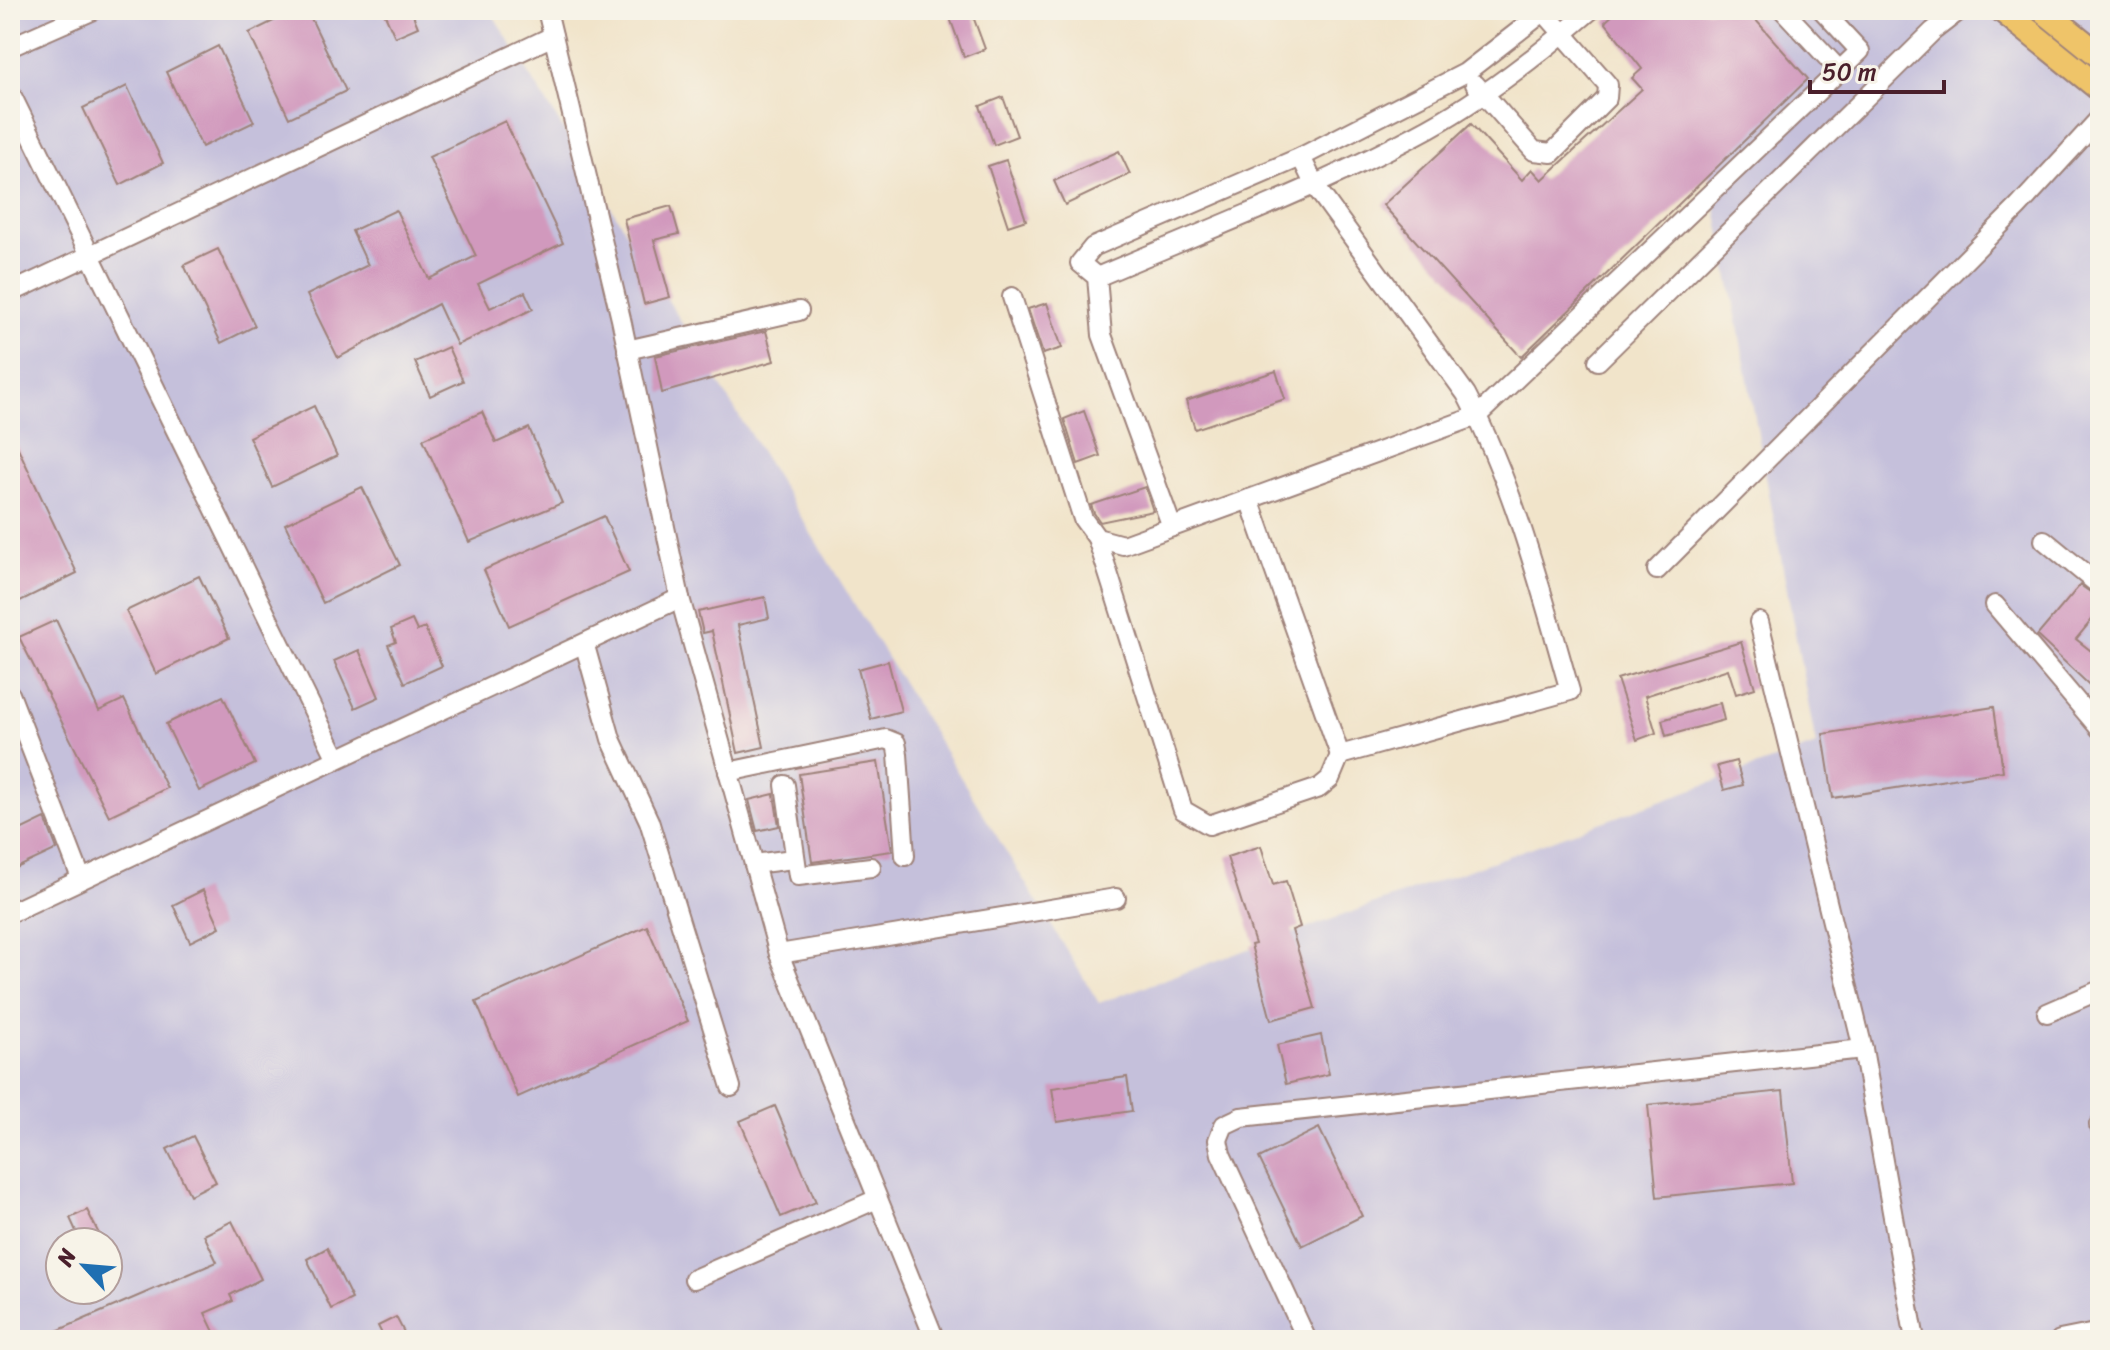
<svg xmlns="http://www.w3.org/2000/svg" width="2110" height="1350" font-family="Sriracha,sans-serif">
  <rect width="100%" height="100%" fill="#f7f3e8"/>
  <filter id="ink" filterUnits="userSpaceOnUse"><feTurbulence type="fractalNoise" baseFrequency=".0125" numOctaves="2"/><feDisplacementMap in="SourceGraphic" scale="16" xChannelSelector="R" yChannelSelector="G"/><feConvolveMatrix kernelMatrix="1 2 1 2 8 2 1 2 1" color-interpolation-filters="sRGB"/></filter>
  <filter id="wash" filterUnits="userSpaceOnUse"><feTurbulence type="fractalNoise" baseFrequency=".006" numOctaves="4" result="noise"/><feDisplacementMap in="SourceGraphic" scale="32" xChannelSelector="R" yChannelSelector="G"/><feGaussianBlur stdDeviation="1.8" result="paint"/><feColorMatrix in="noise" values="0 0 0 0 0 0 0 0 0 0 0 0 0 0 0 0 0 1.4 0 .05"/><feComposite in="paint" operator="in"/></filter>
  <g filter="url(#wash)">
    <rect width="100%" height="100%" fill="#f1e4ca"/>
    <path fill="#c5c0db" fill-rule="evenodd" d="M10,10H490L1099,1003L1816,745L1679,10H2100V1340H10ZM60,1242H108V1290H60Z"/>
    <g id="blocks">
      <g fill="#d199bd">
        <polygon points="296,10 307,10 346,91 289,118 249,33"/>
        <polygon points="383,10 411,10 418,27 395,37"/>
        <polygon points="1618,10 1747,10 1808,79 1521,357 1383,205 1471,124 1522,180 1532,169 1542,180 1642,89 1632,78 1642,69 1605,22"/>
        <polygon points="971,11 985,49 964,57 950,18"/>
        <polygon points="218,46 254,122 202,147 166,72"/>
        <polygon points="127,86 163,163 120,185 83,108"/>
        <polygon points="1003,97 1017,136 994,145 980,106"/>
        <polygon points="505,121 563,243 478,284 490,308 525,292 533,309 457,345 438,304 338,358 307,295 368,265 352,231 396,210 429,279 476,256 429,157"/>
        <polygon points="1119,151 1130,174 1065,205 1054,181"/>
        <polygon points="1006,160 1026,220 1008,226 988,166"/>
        <polygon points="671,206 679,234 654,240 670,297 644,304 624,219"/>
        <polygon points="218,249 255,326 221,343 184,265"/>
        <polygon points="1047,303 1062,348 1043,354 1028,309"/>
        <polygon points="766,331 774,361 662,393 655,356"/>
        <polygon points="448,347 463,381 430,396 415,362"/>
        <polygon points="1276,371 1285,399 1195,429 1186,401"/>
        <polygon points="314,406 337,456 272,487 249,437"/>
        <polygon points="1084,411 1100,456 1078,464 1064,419"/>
        <polygon points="482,412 496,443 529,428 562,503 469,542 423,439"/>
        <polygon points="10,431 77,573 10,606"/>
        <polygon points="362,487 400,565 323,603 285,524"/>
        <polygon points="1145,487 1153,511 1100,522 1094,513 1091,505"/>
        <polygon points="604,516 629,572 509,626 484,570"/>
        <polygon points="199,576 229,638 156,674 126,611"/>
        <polygon points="2080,585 2100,599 2100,610 2076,639 2100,658 2100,695 2037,636"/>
        <polygon points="765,597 769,618 738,625 764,747 738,753 712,631 703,633 698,612"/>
        <polygon points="56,620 99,711 124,699 167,788 109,816 19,637"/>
        <polygon points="412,620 417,631 425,628 442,666 405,683 388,645 396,642 391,629"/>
        <polygon points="1741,642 1755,688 1736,694 1728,669 1645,696 1656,733 1637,740 1617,679"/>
        <polygon points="359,650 379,697 355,708 334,661"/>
        <polygon points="888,661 901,711 871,719 858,669"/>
        <polygon points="223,696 255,764 199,791 166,724"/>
        <polygon points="1720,703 1724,720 1666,736 1662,720"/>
        <polygon points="1994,707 2003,771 1833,798 1823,734"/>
        <polygon points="1736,761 1743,785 1724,790 1717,766"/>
        <polygon points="878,762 892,851 812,862 799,774"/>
        <polygon points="774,794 779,826 757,831 749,800"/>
        <polygon points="45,818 57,849 10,871 10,835"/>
        <polygon points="1261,846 1273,885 1286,881 1300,927 1292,930 1315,1008 1271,1020 1251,945 1255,944 1227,857"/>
        <polygon points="203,890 220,927 190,942 173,905"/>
        <polygon points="647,926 688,1021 518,1097 476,1002"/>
        <polygon points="1321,1035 1329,1074 1286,1084 1277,1045"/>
        <polygon points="1127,1077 1132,1111 1057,1122 1052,1088"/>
        <polygon points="1783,1091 1792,1183 1657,1197 1648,1105"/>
        <polygon points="775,1106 816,1202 781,1217 740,1121"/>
        <polygon points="1319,1128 1362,1216 1302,1246 1259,1158"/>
        <polygon points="193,1136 216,1182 190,1195 167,1149"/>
        <polygon points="87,1210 101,1238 93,1242 81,1242 70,1218"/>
        <polygon points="232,1221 261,1279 230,1295 233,1301 205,1313 218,1340 36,1340 217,1262 204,1235"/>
        <polygon points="327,1248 352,1299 331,1309 307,1259"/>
        <polygon points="396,1317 408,1340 385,1340 378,1326"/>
      </g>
    </g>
  </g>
  <g filter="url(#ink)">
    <use href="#blocks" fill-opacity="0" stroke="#9e827a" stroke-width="2"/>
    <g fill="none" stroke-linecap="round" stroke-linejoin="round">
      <defs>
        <g id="minor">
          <polyline points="547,10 621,319 680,598 779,954 935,1340"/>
          <polyline points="1783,10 1840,71"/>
          <polyline points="10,47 94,10"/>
          <polyline points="1475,84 1534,151 1552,153 1607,98 1608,85 1544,12"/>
          <polyline points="10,92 336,757"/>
          <path d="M1097,277C1209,229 1323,186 1429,128C1487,96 1541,53 1591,10"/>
          <polyline points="10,293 553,36"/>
          <polyline points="1012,297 1083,519 1097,538 1123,545 1477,416 1860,51 1822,10"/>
          <polyline points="627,350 799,311"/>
          <polyline points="1598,361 1933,31 1960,10"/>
          <path d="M1249,499L1340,755L1570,691C1541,590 1515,488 1466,394L1315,186L1301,157"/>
          <polyline points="1172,527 1102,335 1097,277 1080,263 1093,247 1301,157 1465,73 1546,10"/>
          <polyline points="1097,538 1183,810 1209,825 1319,788 1330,779 1340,755"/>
          <polyline points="2044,540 2100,586"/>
          <polyline points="1657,570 2018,207 2100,118"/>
          <polyline points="1995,605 2100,729"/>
          <polyline points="1759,622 1863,1049 1915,1340"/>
          <polyline points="585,646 611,739 649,821 731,1087"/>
          <polyline points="10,694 81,878"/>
          <polyline points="728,772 886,739 896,743 898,754 905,856"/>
          <polyline points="785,785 798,876 871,867"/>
          <polyline points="754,864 793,859"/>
          <polyline points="10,913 680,598"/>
          <polyline points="779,954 1116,898"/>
          <polyline points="2047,1013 2100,990"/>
          <polyline points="2099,1125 2100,1124"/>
          <polyline points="694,1279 877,1199"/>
          <polyline points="1307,1340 1221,1154 1218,1140 1224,1125 1241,1117 1863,1049"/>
          <polyline points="2060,1340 2100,1332"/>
        </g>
        <g id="major">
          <polyline points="2002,10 2100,89"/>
          <polyline points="2043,10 2100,56"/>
        </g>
      </defs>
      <use href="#minor" stroke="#9e827a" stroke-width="22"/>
      <use href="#major" stroke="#9e827a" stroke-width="28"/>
      <use href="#minor" stroke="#fff" stroke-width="18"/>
      <use href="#major" stroke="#efc469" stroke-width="24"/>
    </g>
  </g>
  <rect width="2110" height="1350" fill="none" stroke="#f7f3e8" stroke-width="40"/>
  <g transform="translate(84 1266) rotate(296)"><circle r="38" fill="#f7f3e8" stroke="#b29e9c" stroke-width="2"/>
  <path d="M0-6L14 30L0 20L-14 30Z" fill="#1f6fb2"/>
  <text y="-12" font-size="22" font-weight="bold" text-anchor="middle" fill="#4a1f2b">N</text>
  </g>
  <path d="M1810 80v12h134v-12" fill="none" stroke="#4a1f2b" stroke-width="4"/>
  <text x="1822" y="80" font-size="24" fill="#4a1f2b" stroke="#f7f3e8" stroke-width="6" paint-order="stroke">50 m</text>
</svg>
